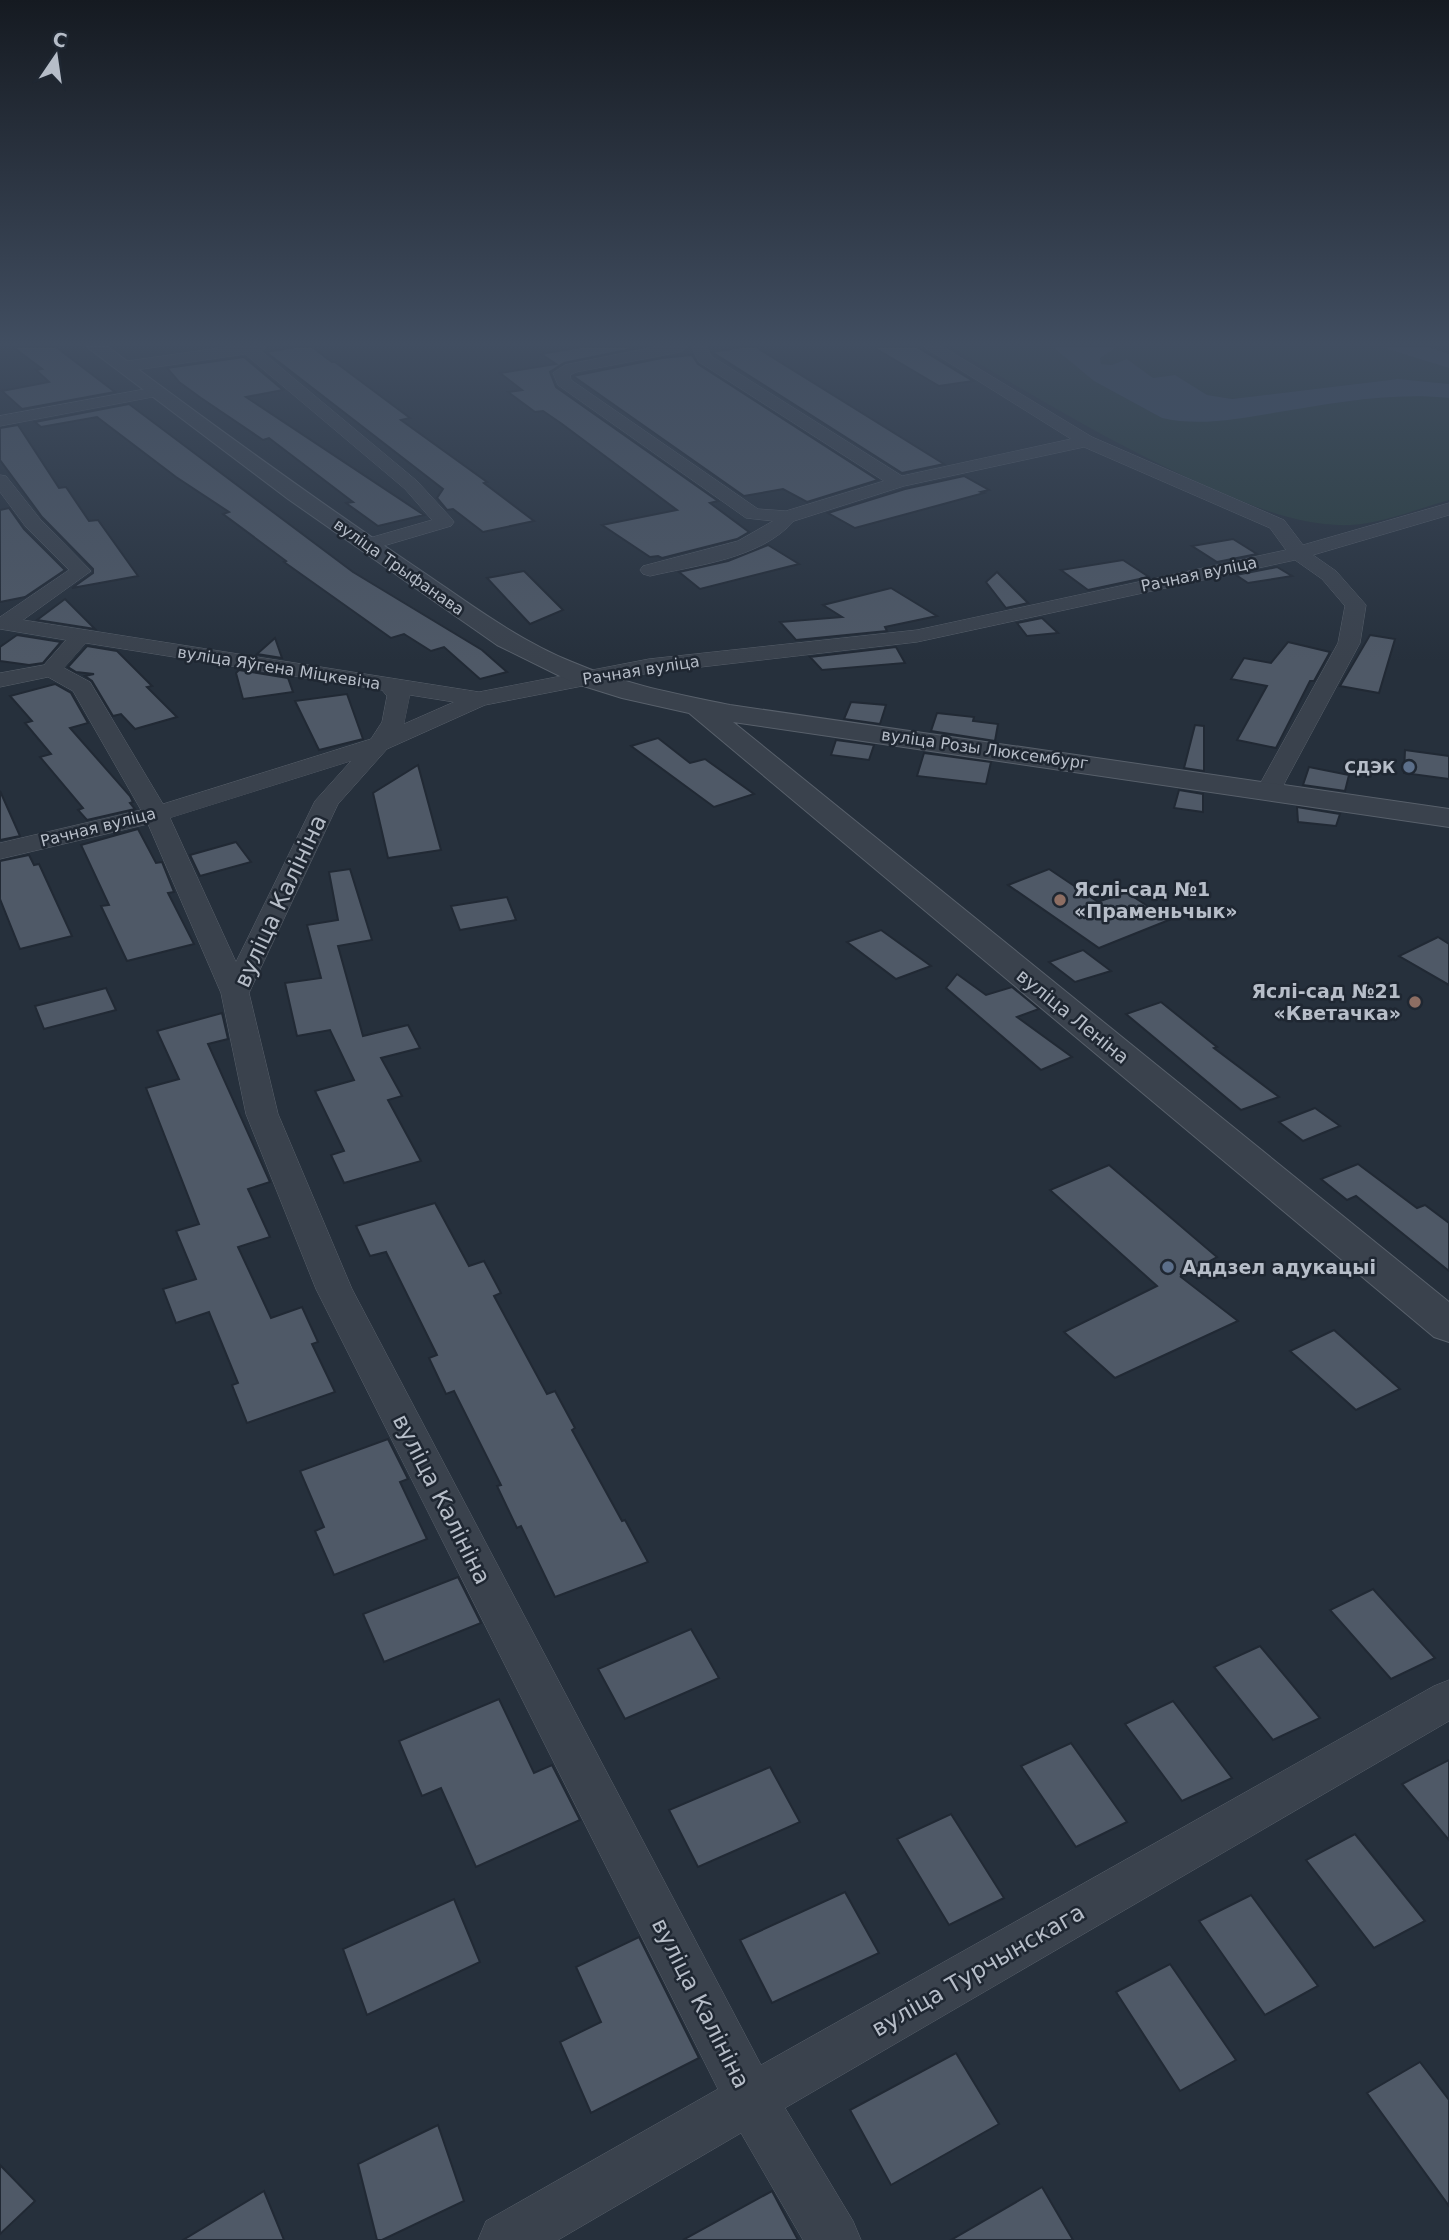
<svg xmlns="http://www.w3.org/2000/svg" width="1449" height="2240" font-family="'DejaVu Sans',sans-serif">
  <rect width="100%" height="100%" fill="#26303c"/>
  <g fill="#293d3e">
    <path d="M951,347H1053L1094,381L1162,418L1314,406L1365,399L1424,395L1449,398V500C1417,509 1384,523 1351,525C1301,527 1258,508 1213,489C1121,449 1037,398 951,347Z"/>
    <polygon points="1112,347 1381,347 1449,368 1449,384 1398,379 1232,399 1207,395 1175,375 1153,378 1127,359 1112,365 1101,364 1100,358 1114,349"/>
  </g>
  <g fill="#3d4e64">
    <path d="M1053,347H1112L1115,348L1100,358L1101,364L1112,365L1127,359L1153,378L1175,375L1207,395L1232,399L1398,379L1449,384V398C1392,392 1335,403 1279,412C1242,418 1200,427 1162,418L1094,381Z"/>
    <polygon points="1381,347 1428,347 1449,354 1449,368"/>
  </g>
  <g fill="#4f5967" stroke="#212934" stroke-width="2">
    <polygon points="13,347 56,347 115,392 22,409 2,391 49,382 36,370 42,369"/>
    <polygon points="295,347 312,347 332,362 335,362 410,418 401,420 487,482 484,483 534,521 483,532 453,509 447,510 437,498 443,489 266,352"/>
    <polygon points="581,347 641,347 564,363 550,372 556,387 718,501 710,503 749,532 737,539 662,558 658,556 650,557 602,525 677,510 562,424 543,411 535,412 508,392 522,390 500,373 556,364 541,354"/>
    <polygon points="742,347 756,347 944,464 902,473 712,352"/>
    <polygon points="873,347 917,347 973,381 939,386"/>
    <polygon points="692,355 698,364 878,480 807,502 783,489 744,496 573,376 662,358"/>
    <polygon points="244,357 283,390 246,397 424,515 378,526 346,503 353,502 269,438 263,440 201,398 179,382 167,368"/>
    <polygon points="129,404 353,572 482,650 507,672 480,679 444,647 431,651 404,634 391,638 284,562 286,561 223,514 229,512 176,477 97,417 41,427 35,422"/>
    <polygon points="18,425 59,488 66,487 89,521 98,520 138,576 72,588 93,573 93,569 42,517 0,460 0,428"/>
    <polygon points="964,476 989,490 981,492 984,493 855,528 828,513 905,489"/>
    <polygon points="9,508 24,529 65,570 25,597 0,602 0,510"/>
    <polygon points="1233,539 1257,554 1217,562 1192,546"/>
    <polygon points="768,545 799,564 700,589 679,572 728,561"/>
    <polygon points="1123,560 1149,577 1088,590 1061,570"/>
    <polygon points="1277,567 1292,576 1248,583 1236,575"/>
    <polygon points="524,571 563,610 530,624 487,578"/>
    <polygon points="997,572 1028,603 1006,608 986,582"/>
    <polygon points="891,588 937,616 885,627 887,631 796,640 780,622 842,617 823,605"/>
    <polygon points="65,599 95,629 37,620"/>
    <polygon points="1042,618 1058,633 1027,636 1017,623"/>
    <polygon points="17,635 61,642 43,663 29,665 0,661 0,647"/>
    <polygon points="1370,635 1395,639 1379,693 1340,686"/>
    <polygon points="275,638 282,658 257,654"/>
    <polygon points="1288,642 1330,652 1314,681 1310,681 1276,748 1237,740 1267,686 1231,679 1244,658 1271,663"/>
    <polygon points="87,646 117,651 152,686 147,687 177,717 135,729 121,714 113,716 92,681 85,676 94,674 76,672 68,667"/>
    <polygon points="896,647 905,663 822,670 810,657"/>
    <polygon points="239,670 288,678 293,692 243,699 236,673"/>
    <polygon points="55,684 71,693 88,723 70,728 130,796 133,802 130,803 135,809 87,820 78,810 83,808 40,757 51,754 25,723 32,721 10,696"/>
    <polygon points="347,694 363,739 319,750 295,701"/>
    <polygon points="851,702 886,705 880,724 844,719"/>
    <polygon points="937,713 974,717 973,721 998,724 995,741 931,731"/>
    <polygon points="1195,725 1204,726 1204,771 1184,768"/>
    <polygon points="658,738 690,763 705,759 754,794 714,807 631,746"/>
    <polygon points="836,740 874,745 869,760 831,755"/>
    <polygon points="1405,750 1449,756 1449,779 1404,773"/>
    <polygon points="924,753 991,762 986,784 917,776"/>
    <polygon points="418,765 441,850 388,858 373,793"/>
    <polygon points="1309,767 1349,775 1345,791 1303,785"/>
    <polygon points="1179,790 1203,794 1203,812 1174,808"/>
    <polygon points="0,791 20,836 0,840"/>
    <polygon points="1297,807 1340,814 1336,826 1298,822"/>
    <polygon points="138,829 156,863 162,862 174,892 168,893 194,944 127,961 101,906 109,905 81,845"/>
    <polygon points="236,842 251,862 200,876 190,855"/>
    <polygon points="29,855 34,865 39,864 72,936 20,949 0,899 0,861"/>
    <polygon points="350,869 372,940 338,946 363,1036 408,1025 420,1048 381,1058 402,1096 388,1100 421,1161 344,1183 331,1155 344,1151 315,1091 354,1080 330,1030 297,1036 285,983 321,978 307,925 338,920 329,872"/>
    <polygon points="1049,869 1098,902 1126,892 1169,920 1099,948 1008,885"/>
    <polygon points="507,897 516,920 460,930 451,906"/>
    <polygon points="881,930 931,966 896,979 847,942"/>
    <polygon points="1438,937 1449,944 1449,985 1399,956"/>
    <polygon points="1083,950 1111,971 1075,982 1049,962"/>
    <polygon points="957,974 986,995 1012,987 1039,1009 1017,1017 1072,1057 1041,1070 946,988"/>
    <polygon points="106,988 116,1010 44,1029 35,1006"/>
    <polygon points="1161,1002 1217,1047 1214,1048 1279,1097 1241,1110 1126,1014"/>
    <polygon points="222,1013 228,1039 208,1044 270,1182 248,1189 270,1237 238,1247 271,1318 302,1307 318,1342 312,1344 335,1392 247,1423 232,1385 238,1383 209,1312 176,1323 163,1289 196,1279 176,1231 199,1224 146,1088 179,1079 157,1031"/>
    <polygon points="1315,1108 1340,1126 1303,1141 1279,1122"/>
    <polygon points="1358,1164 1417,1208 1425,1205 1449,1223 1449,1271 1356,1196 1347,1200 1321,1179"/>
    <polygon points="1109,1165 1217,1257 1181,1277 1238,1321 1115,1378 1064,1332 1157,1286 1050,1190"/>
    <polygon points="435,1203 469,1266 484,1261 501,1293 494,1296 547,1394 555,1391 575,1428 572,1430 622,1521 625,1520 648,1562 555,1597 521,1526 517,1528 497,1486 501,1485 454,1391 446,1394 429,1358 437,1355 386,1252 370,1256 356,1226"/>
    <polygon points="1334,1330 1400,1389 1356,1410 1290,1351"/>
    <polygon points="388,1439 408,1479 400,1482 427,1539 334,1575 315,1531 324,1527 300,1471"/>
    <polygon points="458,1577 481,1623 384,1662 363,1614"/>
    <polygon points="1373,1589 1435,1658 1391,1679 1330,1610"/>
    <polygon points="691,1629 719,1678 625,1719 598,1669"/>
    <polygon points="1260,1646 1320,1718 1273,1740 1214,1667"/>
    <polygon points="499,1699 534,1773 552,1765 580,1820 476,1867 441,1788 422,1796 399,1741"/>
    <polygon points="1173,1701 1232,1778 1182,1801 1125,1724"/>
    <polygon points="1071,1743 1127,1822 1076,1847 1021,1766"/>
    <polygon points="1449,1760 1449,1840 1402,1784"/>
    <polygon points="770,1767 800,1822 698,1867 669,1810"/>
    <polygon points="951,1814 1004,1898 949,1925 897,1839"/>
    <polygon points="1355,1834 1425,1921 1374,1948 1306,1860"/>
    <polygon points="845,1892 879,1953 772,2003 740,1940"/>
    <polygon points="1251,1895 1318,1986 1265,2015 1199,1921"/>
    <polygon points="454,1899 480,1962 367,2015 343,1949"/>
    <polygon points="639,1937 699,2058 591,2113 560,2042 601,2022 576,1967"/>
    <polygon points="1170,1964 1236,2060 1180,2091 1116,1992"/>
    <polygon points="956,2053 999,2124 891,2185 850,2110"/>
    <polygon points="1420,2062 1449,2100 1449,2206 1367,2093"/>
    <polygon points="438,2125 464,2201 382,2240 377,2240 358,2164"/>
    <polygon points="0,2165 35,2201 0,2234"/>
    <polygon points="1042,2187 1073,2240 951,2240"/>
    <polygon points="264,2191 284,2240 183,2240"/>
    <polygon points="772,2191 798,2240 683,2240"/>
  </g>
  <g fill="none" stroke-linecap="round" stroke-linejoin="round">
    <defs>
      <g id="minor">
        <polygon points="226,347 267,347 261,351 417,481 451,518 454,522 451,526 373,549 359,549 356,545 359,541 432,520 405,489 245,354 122,372 114,367 122,362"/>
        <path d="M655,347H688L680,352L576,372L570,375L571,380L758,509L786,511L884,481L699,362L691,347H707L711,356L902,476L1071,439L924,347H943L1092,437L1284,520L1303,545L1449,503V515L1313,555L1336,571L1366,605L1360,643L1285,782L1281,796L1272,798L1263,796L1260,791L1261,782L1338,643L1345,606L1322,579L1295,560L917,642L649,673L485,705L387,749L338,804L249,993L278,1114L352,1289L761,2065L1434,1686L1449,1680V1721L785,2108L853,2221L861,2240H803L741,2133L558,2240H478L486,2221L718,2089L316,1289L246,1114L221,993L148,824L0,859V843L141,810L73,691L48,677L0,687V673L44,665L66,640L0,629V617L69,570L26,527L0,492V475L6,476L40,519L91,571L23,620L479,692L649,659L917,630L1286,550L1270,528L1084,447L904,486L794,521C760,559 697,565 650,576L643,574L640,570L643,566L738,541L773,521L746,518L558,385L553,373L565,365ZM86,643L382,690L387,696L382,722L371,739L163,804L90,682L64,668ZM410,695L454,702L404,724ZM351,761L315,801L236,962L170,818Z"/>
        <polygon points="157,387 165,392 163,395 0,426 0,416"/>
      </g>
      <path id="tertiary" d="M87,347H108C209,422 310,496 414,566C465,600 515,639 572,662C623,684 676,694 730,705L1449,809V827L733,722L1449,1302V1342L1434,1337L689,713L622,698L574,683L497,645L288,499Z"/>
    </defs>
    <use href="#minor" stroke="#58606b" stroke-width="1"/>
    <use href="#tertiary" stroke="#58606b" stroke-width="2"/>
    <use href="#minor" fill="#3a424d" fill-rule="evenodd"/>
    <use href="#tertiary" fill="#3a424d" fill-rule="evenodd"/>
  </g>
  <linearGradient id="sky" x2="0" y2="1"><stop stop-color="#151a21"/><stop offset="0.52" stop-color="#414e61"/><stop offset="1" stop-color="#414e61" stop-opacity="0"/></linearGradient>
  <rect width="1449" height="661" fill="url(#sky)"/>
  <g fill="#5c6f8a" stroke="#1f2732" stroke-width="2.5">
    <circle cx="1409" cy="767" r="7"/>
    <circle cx="1168" cy="1267" r="7"/>
  </g>
  <g fill="#8d6e63" stroke="#1f2732" stroke-width="2.5">
    <circle cx="1060" cy="900" r="7"/>
    <circle cx="1415" cy="1002" r="7"/>
  </g>
  <g text-anchor="middle" dominant-baseline="central" stroke-width="5" stroke-linejoin="round" paint-order="stroke">
    <g font-size="16" fill="#b6bdc8" stroke="#1f2732">
      <text transform="translate(399 567) rotate(35)">вуліца Трыфанава</text>
      <text transform="translate(1199 574) rotate(-12)">Рачная вуліца</text>
      <text transform="translate(279 668) rotate(9)">вуліца Яўгена Міцкевіча</text>
      <text transform="translate(641 670) rotate(-9)">Рачная вуліца</text>
      <text transform="translate(985 749) rotate(8)">вуліца Розы Люксембург</text>
      <text transform="translate(98 827) rotate(-14)">Рачная вуліца</text>
    </g>
    <g font-size="16" font-weight="bold" fill="#b6bdc8" stroke="#1f2732" text-anchor="end">
      <text x="1395" y="767">СДЭК</text>
    </g>
    <g font-size="19" font-weight="bold" fill="#b6bdc8" stroke="#1f2732" text-anchor="start">
      <text x="1074" y="889">Яслі-сад №1<tspan x="1074" dy="22">«Праменьчык»</tspan></text>
      <text x="1401" y="991" text-anchor="end">Яслі-сад №21<tspan x="1401" dy="22">«Кветачка»</tspan></text>
      <text x="1182" y="1267">Аддзел адукацыі</text>
    </g>
    <g font-size="19" fill="#b6bdc8" stroke="#1f2732">
      <text transform="translate(1073 1016) rotate(39)">вуліца Леніна</text>
    </g>
    <g font-size="23" fill="#b6bdc8" stroke="#1f2732">
      <text transform="translate(280 901) rotate(-65)">вуліца Калініна</text>
      <text transform="translate(442 1499) rotate(63)">вуліца Калініна</text>
      <text transform="translate(978 1970) rotate(-30)">вуліца Турчынскага</text>
      <text transform="translate(701 2003) rotate(63)">вуліца Калініна</text>
    </g>
  </g>
  <g transform="translate(56 56) rotate(13)" stroke="#1f2732" stroke-width="5" paint-order="stroke">
  <path d="M0-5L12 26L0 18L-12 26Z" fill="#b6bdc8"/>
  <text y="-10" font-size="19" font-weight="bold" text-anchor="middle" fill="#b6bdc8">С</text>
  </g>
</svg>
